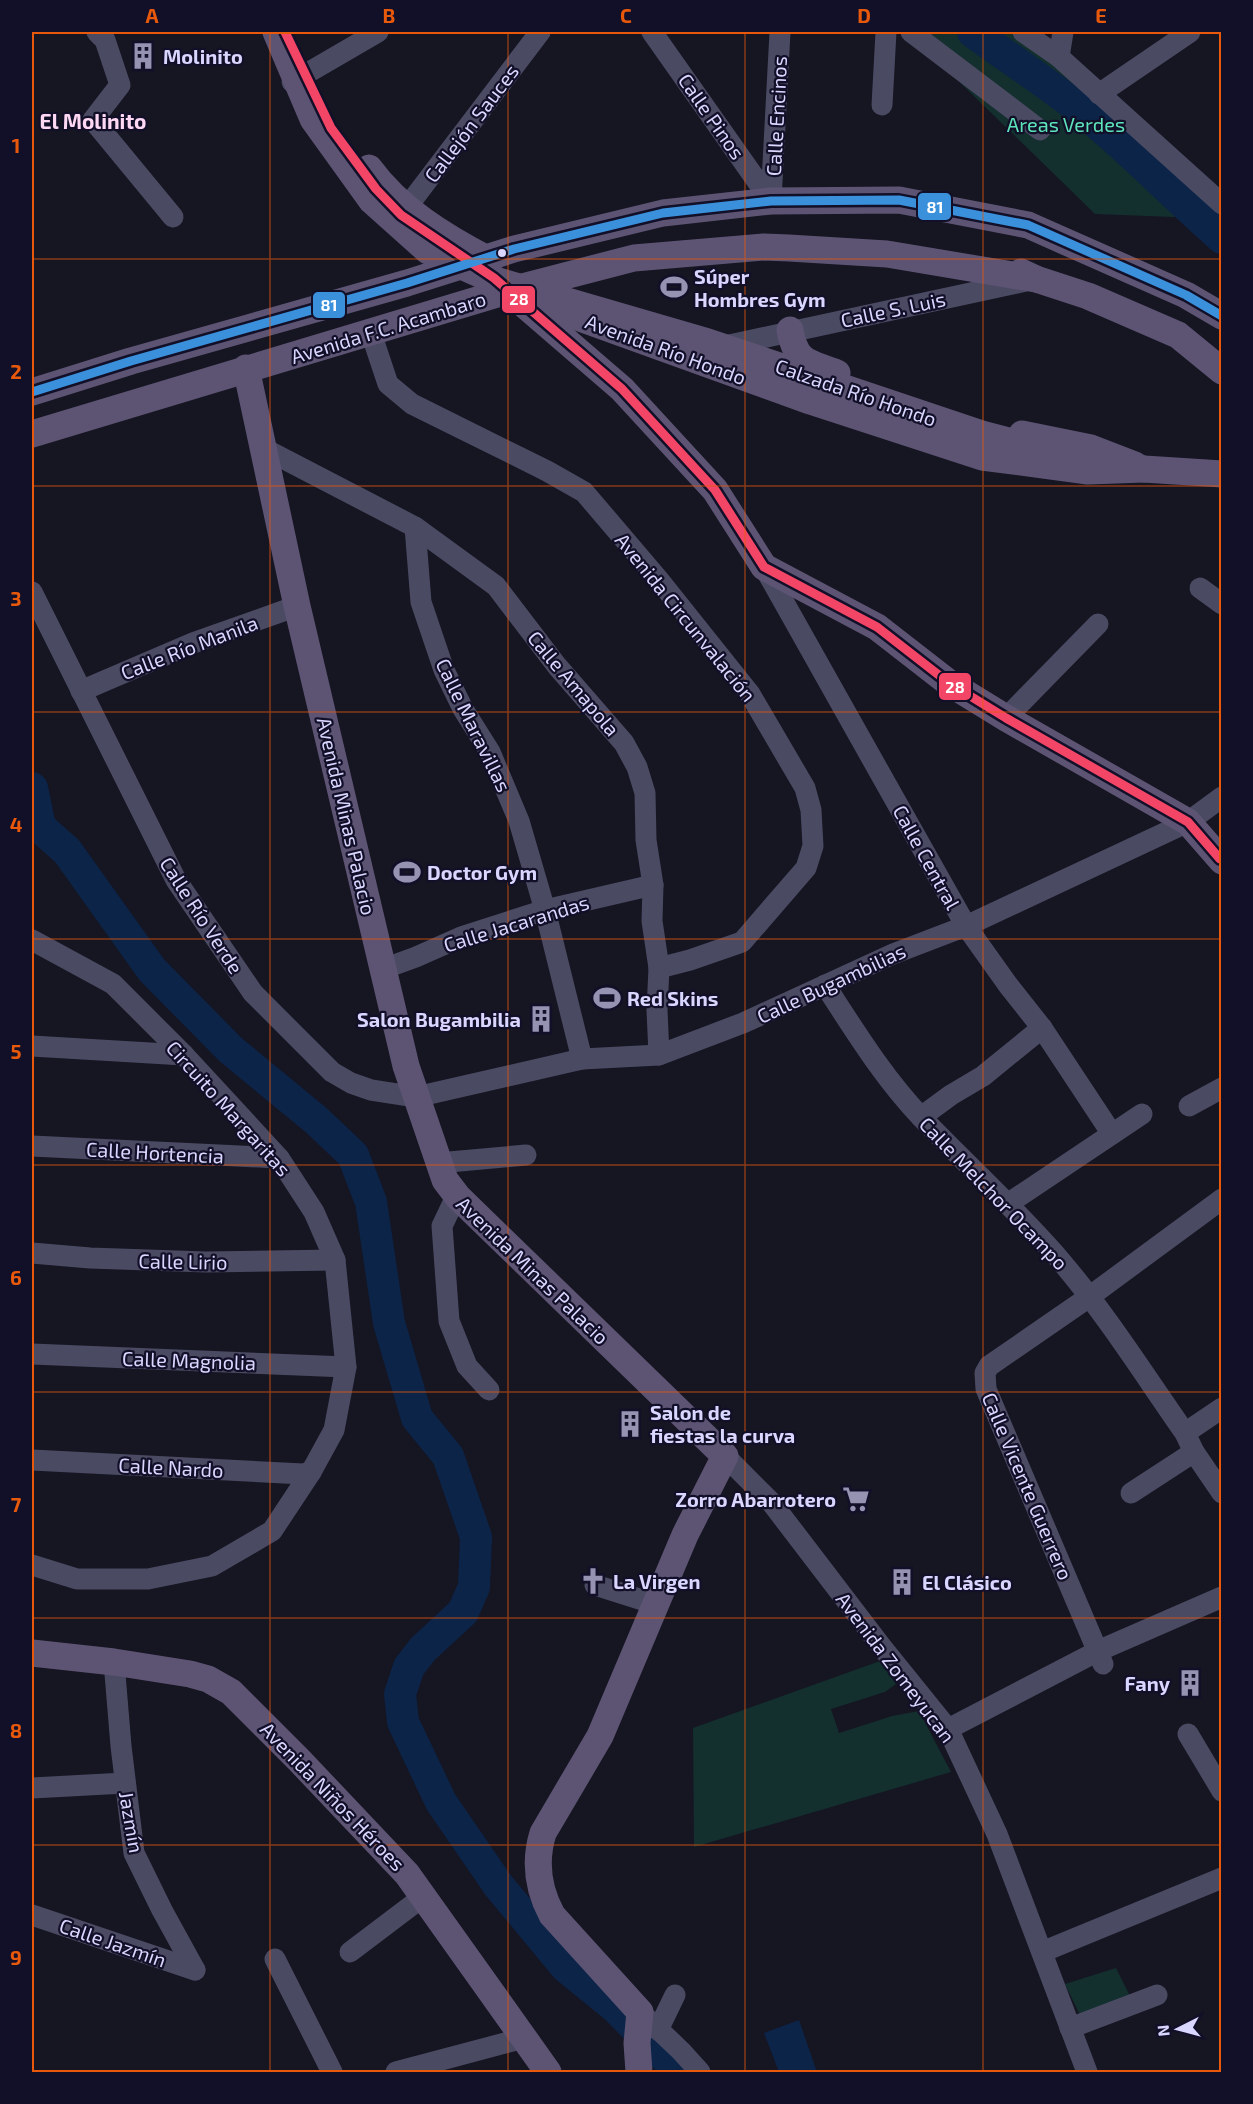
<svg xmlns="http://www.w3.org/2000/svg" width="1253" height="2104" font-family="'Exo 2',sans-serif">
  <rect width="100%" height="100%" fill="#161522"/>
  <g fill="#132f2e">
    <polygon points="908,32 1022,32 1099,94 1182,204 1199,218 1095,214"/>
    <polygon points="880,1661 896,1684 885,1692 831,1709 839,1733 892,1716 919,1711 951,1772 694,1847 693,1728"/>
    <polygon points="1116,1968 1131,1998 1080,2015 1065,1984"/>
    <polygon points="653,2038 696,2072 667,2072 650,2053"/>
  </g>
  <polygon fill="#0c2448" points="799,2020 817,2072 779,2072 764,2033"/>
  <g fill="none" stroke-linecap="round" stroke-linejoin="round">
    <g stroke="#0c2448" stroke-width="32">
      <path d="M973,32C1018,65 1066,95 1108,133C1147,167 1183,204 1222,238"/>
      <polyline points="32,788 40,827 67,851 152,970 231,1050 316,1120 353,1155 371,1202 389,1323 417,1418 448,1456 476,1537 474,1587 463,1612 423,1649 409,1667 400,1694 403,1722 441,1802 498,1885 566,1967 614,2006 680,2072"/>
    </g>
    <g stroke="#4a4a63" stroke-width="21">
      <polyline points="97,32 105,40 120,85 93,120 173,217"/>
      <polyline points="652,32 771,201"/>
      <polyline points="911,32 1040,130"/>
      <polyline points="1023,32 1059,57 1222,204"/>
      <polyline points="1059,57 1063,32"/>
      <polyline points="292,82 378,32"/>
      <polyline points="1099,94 1190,32"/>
      <polyline points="882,105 886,32"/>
      <polyline points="771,201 780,32"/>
      <polyline points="401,215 540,32"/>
      <polyline points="371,333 388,384 412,404 547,471 584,492 659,580 750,694 805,788 811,810 813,846 806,868 742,942 690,960 659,968"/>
      <polyline points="720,347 1026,281"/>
      <polyline points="263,448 415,527 496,586 557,666 624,743 637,767 645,793 646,840 653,885 652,921 659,968 657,1010 659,1055"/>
      <polyline points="415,527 421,602 444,670 463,709 490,752 519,821 545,910 582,1059"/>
      <polyline points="764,567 966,926 1008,985 1042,1028 1112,1134"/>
      <polyline points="1200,588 1222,604"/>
      <polyline points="32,592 176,880 253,993 332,1072 351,1083 371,1090 416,1097 582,1059 659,1055 743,1023 893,954 966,926 1188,822 1222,797"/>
      <polyline points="81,691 193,643 297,606"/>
      <polyline points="1006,718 1098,624"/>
      <polyline points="32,940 113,984 184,1055 279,1158 314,1212 335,1260 346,1367 334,1430 311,1472 272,1531 212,1566 148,1579 77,1579 32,1565"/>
      <polyline points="383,969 416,957 461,937 545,910 653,885"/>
      <path d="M825,985C855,1031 883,1077 921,1117C967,1165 1017,1210 1060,1260C1106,1314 1145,1376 1185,1433L1194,1452L1222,1493"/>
      <polyline points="32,1046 184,1055"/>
      <polyline points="1189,1106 1222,1088"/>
      <polyline points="921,1117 951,1095 983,1076 1042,1028"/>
      <polyline points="32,1146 279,1158"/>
      <polyline points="438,1163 526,1155"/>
      <polyline points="458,1197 452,1205 442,1226 449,1321 467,1366 489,1390"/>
      <polyline points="1009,1203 1142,1114"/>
      <polyline points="32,1253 90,1258 206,1262 335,1260"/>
      <polyline points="32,1354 346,1367"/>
      <polyline points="1185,1433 1222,1408"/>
      <polyline points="725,1456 771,1502 881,1646 948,1729 997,1834 1087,2072"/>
      <polyline points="32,1460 303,1474 311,1472"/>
      <polyline points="1131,1493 1194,1452"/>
      <polyline points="595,1585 655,1604"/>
      <polyline points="114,1662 121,1746 134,1853 162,1910 195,1970"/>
      <polyline points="1103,1664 986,1389 985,1373 989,1366 1089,1297 1222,1199"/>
      <polyline points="948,1729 1098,1651 1222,1597"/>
      <polyline points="1188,1734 1222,1791"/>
      <polyline points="32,1788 125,1783"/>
      <polyline points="32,1915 195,1970"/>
      <polyline points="350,1952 424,1896"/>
      <polyline points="1042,1952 1222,1878"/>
      <polyline points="275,1959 332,2072"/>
      <polyline points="640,2012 681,2051 700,2072"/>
      <polyline points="1070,2028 1157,1995"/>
      <polyline points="658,2030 675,1995"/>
      <polyline points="396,2072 524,2038"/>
    </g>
    <g stroke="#5d5474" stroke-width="27">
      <polyline points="1021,272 1036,279 1088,296 1178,335 1222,371"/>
      <polyline points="492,277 622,389 715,490 764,567 877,627 949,683 1006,718 1188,822 1222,861"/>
      <polyline points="555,309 810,401 982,457 1088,471 1144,469"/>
      <path d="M790,330C796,364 809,362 837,373"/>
      <path d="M246,368L297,606L406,1066L445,1180L458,1197L725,1456L685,1535L600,1736L543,1833C534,1862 538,1889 552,1915L640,2012L637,2043L639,2072"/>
      <polyline points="32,392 131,361 407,283 514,249 663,213 771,201 899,200 1028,225 1186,295 1222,316"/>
      <polyline points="32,434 507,291 634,258 764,247 789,248 887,254 1036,279"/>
      <polyline points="1022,434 1091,448 1135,465"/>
      <polyline points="1127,466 1144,469 1222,474"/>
      <polyline points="32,1653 114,1662 190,1674 208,1679 231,1692 299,1760 407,1874 548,2072"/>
    </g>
    <g stroke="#5d5474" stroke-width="27">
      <polyline points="276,32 313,119 372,201 428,251 488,278 708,342 982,434 1050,452"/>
      <path d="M369,168C399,209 443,236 487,259"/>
    </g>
    <defs>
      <polyline id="bus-1" points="285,32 331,128 376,189 401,215 494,278 622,389 715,490 764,567 877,627 949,683 1006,718 1188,822 1220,859"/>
      <polyline id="bus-2" points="32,392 131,361 407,283 514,249 663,213 771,201 899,200 1028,225 1186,295 1222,316"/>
    </defs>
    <use href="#bus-1" stroke="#120f28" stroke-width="14"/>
    <use href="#bus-2" stroke="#120f28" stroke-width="14"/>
    <use href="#bus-1" stroke="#f34667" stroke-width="9"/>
    <use href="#bus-2" stroke="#3a90db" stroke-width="9"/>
  </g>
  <path fill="none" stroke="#e8590c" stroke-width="1.5" stroke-opacity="0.55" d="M270,32V2072M508,32V2072M745,32V2072M983,32V2072M32,259H1222M32,486H1222M32,712H1222M32,939H1222M32,1165H1222M32,1392H1222M32,1618H1222M32,1845H1222"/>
  <defs>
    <symbol id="building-bare" viewBox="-9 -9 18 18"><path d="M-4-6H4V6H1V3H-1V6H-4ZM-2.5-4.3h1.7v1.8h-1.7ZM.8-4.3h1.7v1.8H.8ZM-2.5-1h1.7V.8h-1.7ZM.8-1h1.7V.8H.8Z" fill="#9592b2" stroke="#120f28" stroke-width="2.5" paint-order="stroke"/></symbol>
    <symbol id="stadium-bare" viewBox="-9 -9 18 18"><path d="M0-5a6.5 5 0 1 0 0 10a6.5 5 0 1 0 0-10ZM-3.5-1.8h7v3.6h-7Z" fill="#9592b2" stroke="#120f28" stroke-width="2.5" paint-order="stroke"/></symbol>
    <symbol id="supermarket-bare" viewBox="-9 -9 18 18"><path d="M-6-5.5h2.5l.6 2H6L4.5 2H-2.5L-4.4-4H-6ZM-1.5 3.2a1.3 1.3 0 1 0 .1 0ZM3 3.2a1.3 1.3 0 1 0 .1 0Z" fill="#9592b2" stroke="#120f28" stroke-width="2.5" paint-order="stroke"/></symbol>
    <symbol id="church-bare" viewBox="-9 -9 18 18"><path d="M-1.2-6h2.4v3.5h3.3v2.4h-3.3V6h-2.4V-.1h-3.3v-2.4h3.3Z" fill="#9592b2" stroke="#120f28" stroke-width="2.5" paint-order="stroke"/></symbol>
  </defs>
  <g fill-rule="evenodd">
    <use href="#building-bare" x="124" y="37" width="38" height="38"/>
    <use href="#stadium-bare" x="655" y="268" width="38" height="38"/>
    <use href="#stadium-bare" x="388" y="853" width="38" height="38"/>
    <use href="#stadium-bare" x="588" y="979" width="38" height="38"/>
    <use href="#building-bare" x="522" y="1000" width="38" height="38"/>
    <use href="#building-bare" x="611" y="1405" width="38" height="38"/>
    <use href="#supermarket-bare" x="837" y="1480" width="38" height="38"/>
    <use href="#church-bare" x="574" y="1562" width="38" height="38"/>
    <use href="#building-bare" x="883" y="1563" width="38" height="38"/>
    <use href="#building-bare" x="1171" y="1664" width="38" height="38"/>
  </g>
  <circle fill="#d9d6ff" stroke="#120f28" stroke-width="2" cx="502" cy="253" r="5"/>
  <g text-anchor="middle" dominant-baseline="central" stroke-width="4.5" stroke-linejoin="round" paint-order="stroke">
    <g font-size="20" font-weight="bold" fill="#d9d6ff" stroke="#120f28" text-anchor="start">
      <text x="163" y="56">Molinito</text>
      <text x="694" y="276">Súper<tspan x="694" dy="23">Hombres Gym</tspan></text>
      <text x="427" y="872">Doctor Gym</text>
      <text x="627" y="998">Red Skins</text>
      <text x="521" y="1019" text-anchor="end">Salon Bugambilia</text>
      <text x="650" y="1412">Salon de<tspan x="650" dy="23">fiestas la curva</tspan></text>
      <text x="836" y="1499" text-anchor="end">Zorro Abarrotero</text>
      <text x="613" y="1581">La Virgen</text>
      <text x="922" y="1582">El Clásico</text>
      <text x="1170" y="1683" text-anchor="end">Fany</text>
    </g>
    <g font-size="20" fill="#d9d6ff" stroke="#120f28">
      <text transform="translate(712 116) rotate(55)">Calle Pinos</text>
      <text transform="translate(776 116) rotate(-87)">Calle Encinos</text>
      <text transform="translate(471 123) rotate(-53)">Callejón Sauces</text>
      <text transform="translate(893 309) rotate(-12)">Calle S. Luis</text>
      <text transform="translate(388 327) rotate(-17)">Avenida F.C. Acambaro</text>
      <text transform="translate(666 349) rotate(20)">Avenida Río Hondo</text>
      <text transform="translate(856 392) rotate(19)">Calzada Río Hondo</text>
      <text transform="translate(686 617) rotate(51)">Avenida Circunvalación</text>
      <text transform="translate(189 647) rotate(-21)">Calle Río Manila</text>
      <text transform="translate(574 683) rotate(50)">Calle Amapola</text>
      <text transform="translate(474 725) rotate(64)">Calle Maravillas</text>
      <text transform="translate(347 816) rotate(77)">Avenida Minas Palacio</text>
      <text transform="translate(927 857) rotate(61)">Calle Central</text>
      <text transform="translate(202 915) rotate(57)">Calle Río Verde</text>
      <text transform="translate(516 923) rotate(-17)">Calle Jacarandas</text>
      <text transform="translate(831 983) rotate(-25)">Calle Bugambilias</text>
      <text transform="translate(229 1108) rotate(48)">Circuito Margaritas</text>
      <text transform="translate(155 1152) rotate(3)">Calle Hortencia</text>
      <text transform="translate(994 1193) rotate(46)">Calle Melchor Ocampo</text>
      <text transform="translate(183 1261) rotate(1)">Calle Lirio</text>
      <text transform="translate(533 1270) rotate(44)">Avenida Minas Palacio</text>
      <text transform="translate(189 1360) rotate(2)">Calle Magnolia</text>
      <text transform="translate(171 1467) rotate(3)">Calle Nardo</text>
      <text transform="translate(1028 1486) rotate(67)">Calle Vicente Guerrero</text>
      <text transform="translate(896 1667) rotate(53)">Avenida Zomeyucan</text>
      <text transform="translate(333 1796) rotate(46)">Avenida Niños Héroes</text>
      <text transform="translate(132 1822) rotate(80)">Jazmín</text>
      <text transform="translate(113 1942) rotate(19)">Calle Jazmín</text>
    </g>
    <g font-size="20" fill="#5de4bb" stroke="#120f28">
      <text x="1066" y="124">Areas Verdes</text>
    </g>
    <g font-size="21" font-weight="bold" fill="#ffd8f3" stroke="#120f28">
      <text x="93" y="120">El Molinito</text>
    </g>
  </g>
  <g stroke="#120f28" stroke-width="2">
    <rect x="917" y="192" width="35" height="29" rx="6" fill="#3a90db"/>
    <rect x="501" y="285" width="35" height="29" rx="6" fill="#f34667"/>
    <rect x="312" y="291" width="34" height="28" rx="6" fill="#3a90db"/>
    <rect x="938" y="672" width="34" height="29" rx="6" fill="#f34667"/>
  </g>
  <g font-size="16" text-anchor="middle" font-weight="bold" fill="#fff">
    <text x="935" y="213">81</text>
    <text x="519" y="305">28</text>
    <text x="329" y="311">81</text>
    <text x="955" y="693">28</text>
  </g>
  <rect width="1253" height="2104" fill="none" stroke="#120f28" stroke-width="66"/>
  <g transform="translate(1178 2029) rotate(264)" stroke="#120f28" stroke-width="4.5" paint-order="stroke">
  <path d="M0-4.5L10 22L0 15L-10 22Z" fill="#d9d6ff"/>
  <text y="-9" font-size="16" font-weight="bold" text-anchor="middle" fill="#d9d6ff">N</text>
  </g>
  <rect x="33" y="33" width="1187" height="2038" fill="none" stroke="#e8590c" stroke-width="2"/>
  <g font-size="20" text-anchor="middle" font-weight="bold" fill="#e8590c">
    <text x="152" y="23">A</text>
    <text x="389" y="23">B</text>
    <text x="626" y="23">C</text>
    <text x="864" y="23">D</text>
    <text x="1101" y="23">E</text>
    <text x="16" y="153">1</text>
    <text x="16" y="379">2</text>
    <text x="16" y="606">3</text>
    <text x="16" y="832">4</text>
    <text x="16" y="1059">5</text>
    <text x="16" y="1285">6</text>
    <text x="16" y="1512">7</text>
    <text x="16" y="1738">8</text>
    <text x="16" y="1965">9</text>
  </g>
</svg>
